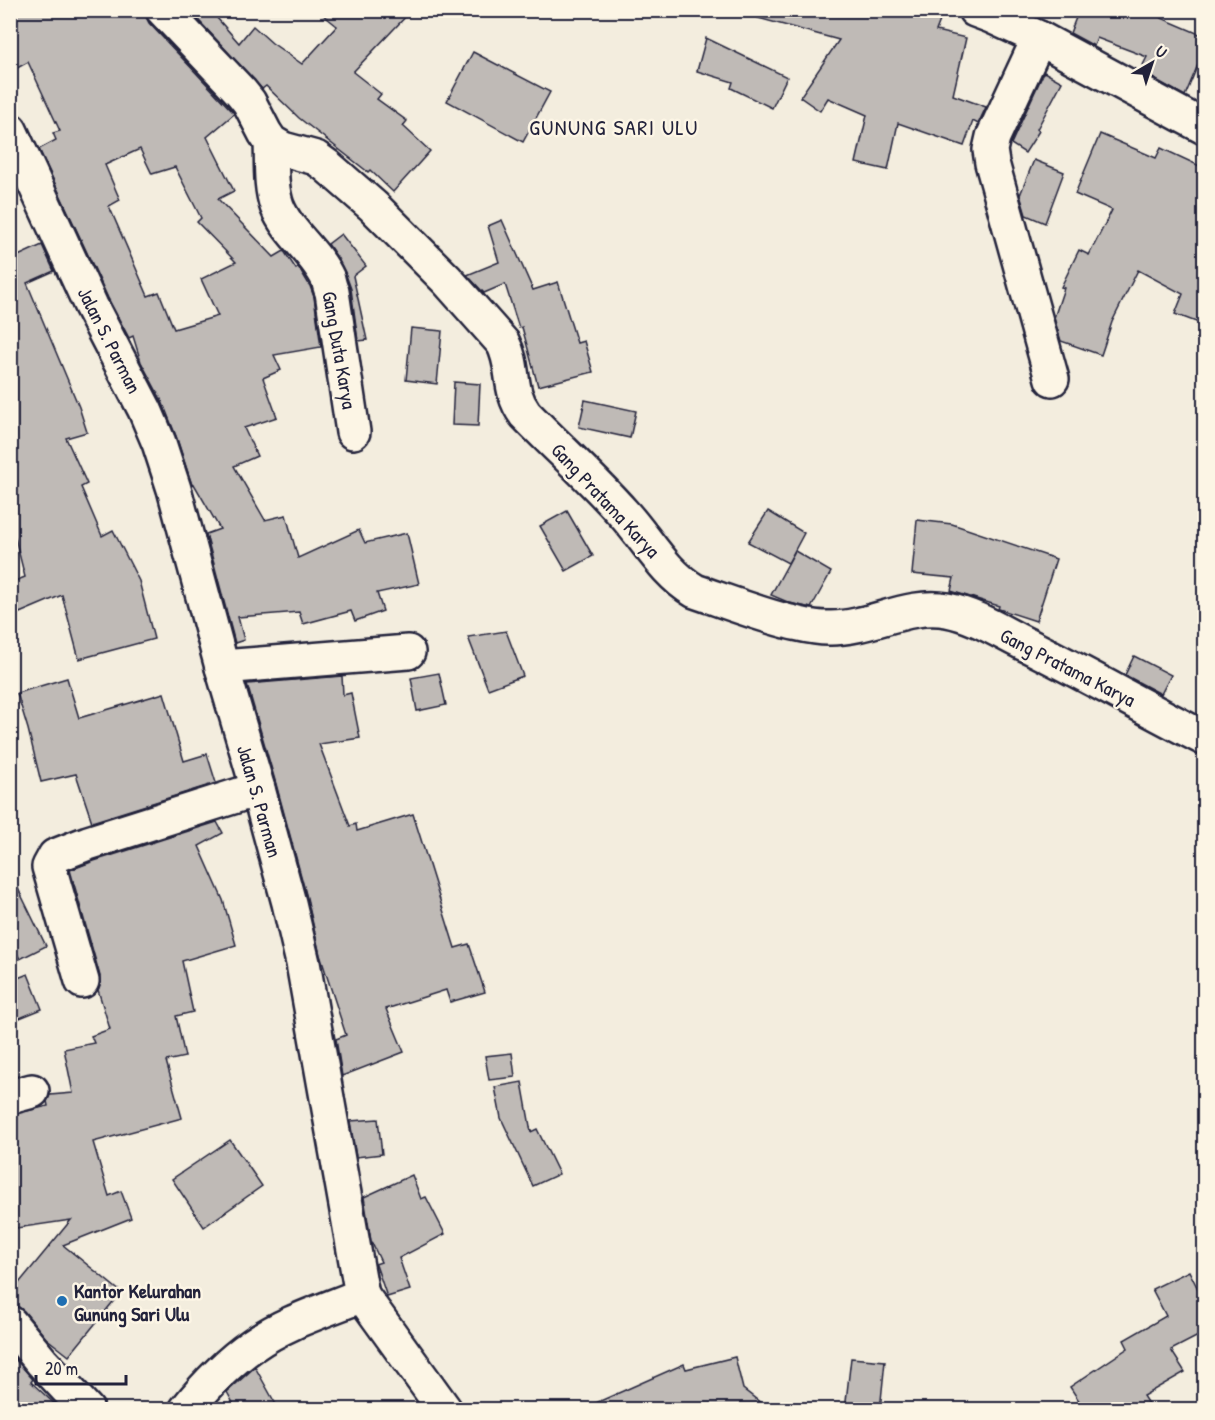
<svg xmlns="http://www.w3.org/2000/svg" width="1215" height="1420" font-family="'Patrick Hand',sans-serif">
  <rect width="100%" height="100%" fill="#f3edde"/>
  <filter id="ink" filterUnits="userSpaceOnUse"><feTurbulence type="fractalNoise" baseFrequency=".0167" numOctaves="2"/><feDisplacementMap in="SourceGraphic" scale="12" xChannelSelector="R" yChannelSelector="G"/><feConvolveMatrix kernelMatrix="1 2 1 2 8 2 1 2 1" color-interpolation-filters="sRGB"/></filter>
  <g filter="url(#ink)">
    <g fill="#bfbab6" stroke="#22223b" stroke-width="1.5" fill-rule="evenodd">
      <path d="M10,10H145V15L149,23L233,112L234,114L207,137L234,191L218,199L274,257L284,251L296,269L298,267L301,271L310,286L314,297L321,347L274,355L281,370L263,378L277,417L244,428L257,456L234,466L265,520L286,515L298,558L359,530L365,543L407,533L419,584L377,593L383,611L355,621L351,611L303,624L299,612L238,617L244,640L235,643L206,534L220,529L194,484L192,485L176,436L162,401L141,362L133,336L129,338L108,298L39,149L56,140L53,133L60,131L28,62L10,72ZM140,149L152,174L175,167L201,218L197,222L236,262L201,279L218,316L174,329L159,292L148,296L109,206L120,200L105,165Z"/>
      <polygon points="189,10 210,10 239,43 253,26 272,43 302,64 337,26 317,10 412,10 353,72 381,94 377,99 407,121 403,126 430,151 393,192 370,170 368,172 299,118 266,86 262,89"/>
      <polygon points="759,10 919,10 941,18 936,31 966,38 953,95 986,107 978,124 973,121 964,146 898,123 888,170 856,163 867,115 828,98 820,111 800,97 839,40 758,18"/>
      <polygon points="1079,10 1143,10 1204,36 1204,50 1185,96 1140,71 1147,57 1097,38 1094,46 1070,33"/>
      <polygon points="706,38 787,77 772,108 731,88 733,82 697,71"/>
      <polygon points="473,52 550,92 523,142 447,101"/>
      <polygon points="1044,72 1062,82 1037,129 1039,131 1025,153 1011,144"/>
      <polygon points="1100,134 1156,158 1161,148 1204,168 1204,325 1175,314 1183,294 1138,270 1112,322 1101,355 1061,341 1054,318 1064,288 1061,287 1079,250 1089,255 1112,210 1075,194"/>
      <polygon points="1034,160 1064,172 1045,223 1026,215 1020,195"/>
      <polygon points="502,220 533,290 558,282 577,343 584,341 593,372 538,386 522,327 519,328 505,284 484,293 467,275 499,262 488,226"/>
      <polygon points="341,234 366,266 353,276 367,340 358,341 351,289 346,275 338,259 328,244"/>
      <polygon points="42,245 54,271 27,283 79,407 87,432 66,438 87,484 81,487 102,536 113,530 139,581 154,639 79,659 62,595 10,617 10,583 25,577 10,518 10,246 16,257"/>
      <polygon points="411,328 442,331 437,384 406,380"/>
      <polygon points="454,382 480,384 478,426 452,425"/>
      <polygon points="585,400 636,411 630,438 579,427"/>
      <polygon points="567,511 593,556 566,571 540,526"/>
      <polygon points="768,511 804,533 788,563 748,542"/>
      <polygon points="917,520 952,524 1056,559 1036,621 999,609 998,609 999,606 951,591 954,578 912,574"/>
      <polygon points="795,551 831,572 811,608 790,603 771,595"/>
      <polygon points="506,631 523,676 488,689 468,637"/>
      <polygon points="1134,656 1171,675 1161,694 1125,675"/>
      <polygon points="439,673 446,705 417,711 411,678"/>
      <polygon points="342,676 343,695 351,693 360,738 319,744 350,826 356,824 357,831 413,814 455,948 469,944 485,992 450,1002 446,990 386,1009 404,1052 342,1076 336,1039 346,1035 320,955 307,898 276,784 247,684"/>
      <polygon points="67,678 79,718 164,693 184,761 207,754 216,783 92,822 76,774 41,782 28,729 17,693"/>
      <polygon points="217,822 223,833 199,846 223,900 236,945 182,961 193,1012 176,1016 185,1057 166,1061 182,1118 93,1142 109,1196 121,1191 131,1218 63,1245 121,1292 69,1356 46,1338 24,1311 17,1306 10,1305 10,1294 71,1220 10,1229 10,1115 48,1106 47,1101 50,1095 73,1093 64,1049 94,1043 91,1036 110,1029 98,990 100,985 100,976 70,870 94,861"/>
      <polygon points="10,872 46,946 20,959 10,940"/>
      <polygon points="28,974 42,1009 10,1022 10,981"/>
      <polygon points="512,1053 515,1077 489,1080 485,1056"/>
      <polygon points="522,1082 531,1132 537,1129 559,1174 533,1186 501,1118 495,1087"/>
      <polygon points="378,1119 382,1154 356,1157 350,1121"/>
      <polygon points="230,1140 262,1186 204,1227 172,1179"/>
      <polygon points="412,1175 421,1199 426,1197 445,1234 399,1258 410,1290 387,1297 376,1265 375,1264 381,1262 371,1241 364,1197"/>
      <polygon points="1189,1271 1204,1301 1204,1333 1171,1350 1185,1372 1143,1396 1152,1410 1085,1410 1070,1387 1128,1348 1124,1340 1166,1316 1152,1289"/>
      <polygon points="10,1357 15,1359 33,1379 31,1382 61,1410 10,1410"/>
      <polygon points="735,1357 743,1389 770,1410 580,1410 684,1364 686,1369"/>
      <polygon points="851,1358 885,1361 880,1410 845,1410"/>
      <polygon points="255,1367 279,1410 237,1410 227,1392"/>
    </g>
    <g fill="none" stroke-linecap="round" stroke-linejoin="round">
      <defs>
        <g id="minor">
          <path d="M163,10L241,92L249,102L265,133L271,142L283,149L316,158L327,166L373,206L447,280L503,343C516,368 507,389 525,414C557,447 592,478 623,513C647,539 664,573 695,591C727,602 758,614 790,622C804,625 817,629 831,628C871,628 907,603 947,610C974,615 999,631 1023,643C1084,673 1143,707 1204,738"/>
          <polyline points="975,10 991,16 1039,38 1204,127"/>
          <polyline points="1039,38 993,137 990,150 992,163 1052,379"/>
          <path d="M271,142C272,163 270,186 277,206C288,234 316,252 328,279C329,283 330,288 332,292L353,432"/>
          <polyline points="222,667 408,652"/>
          <polyline points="82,981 49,867 55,856 88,843 258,789"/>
          <polyline points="10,1097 32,1091"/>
          <polyline points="362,1295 445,1410"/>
          <polyline points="10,1323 42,1362 87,1410"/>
        </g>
        <path id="major" d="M10,130L91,306L145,410L159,443L174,489L222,667L258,789L289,903L303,963L362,1295C326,1310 285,1322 253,1345C227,1363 206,1385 186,1410"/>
      </defs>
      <use href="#minor" stroke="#22223b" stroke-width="38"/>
      <use href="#major" stroke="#22223b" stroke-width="38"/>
      <use href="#minor" stroke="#fcf5e5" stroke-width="33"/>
      <use href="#major" stroke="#fcf5e5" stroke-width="33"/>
    </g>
  </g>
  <circle fill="#1f6fb2" stroke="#fcf5e5" stroke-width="2" cx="62" cy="1301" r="6"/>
  <g text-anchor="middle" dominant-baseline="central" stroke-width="5" stroke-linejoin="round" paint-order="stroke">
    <g font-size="20" fill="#22223b" stroke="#fcf5e5">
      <text transform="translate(110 340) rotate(63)">Jalan S. Parman</text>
      <text transform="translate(340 350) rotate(80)">Gang Duta Karya</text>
      <text transform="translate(606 500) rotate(47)">Gang Pratama Karya</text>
      <text transform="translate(1068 667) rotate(27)">Gang Pratama Karya</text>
      <text transform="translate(260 801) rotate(74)">Jalan S. Parman</text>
    </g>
    <g font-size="20" font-weight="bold" fill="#22223b" stroke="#fcf5e5" text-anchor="start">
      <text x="74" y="1290">Kantor Kelurahan<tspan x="74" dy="23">Gunung Sari Ulu</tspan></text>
    </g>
    <g font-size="22" letter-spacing="1.5" fill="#22223b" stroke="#fcf5e5">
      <text x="614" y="127">GUNUNG SARI ULU</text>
    </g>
  </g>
  <rect width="1215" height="1420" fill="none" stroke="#fcf5e5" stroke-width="36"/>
  <rect x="18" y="18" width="1179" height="1384" fill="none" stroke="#22223b" stroke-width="2" filter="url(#ink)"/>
  <g transform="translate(1152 63) rotate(39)" stroke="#fcf5e5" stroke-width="4.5" paint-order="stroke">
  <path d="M0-4.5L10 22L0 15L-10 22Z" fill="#22223b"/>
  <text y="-9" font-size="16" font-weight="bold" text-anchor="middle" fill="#22223b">U</text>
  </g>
  <path d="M36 1375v9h90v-9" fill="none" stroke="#22223b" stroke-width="3"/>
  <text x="45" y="1375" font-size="18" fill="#22223b" stroke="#fcf5e5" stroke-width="4.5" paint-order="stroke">20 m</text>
</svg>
